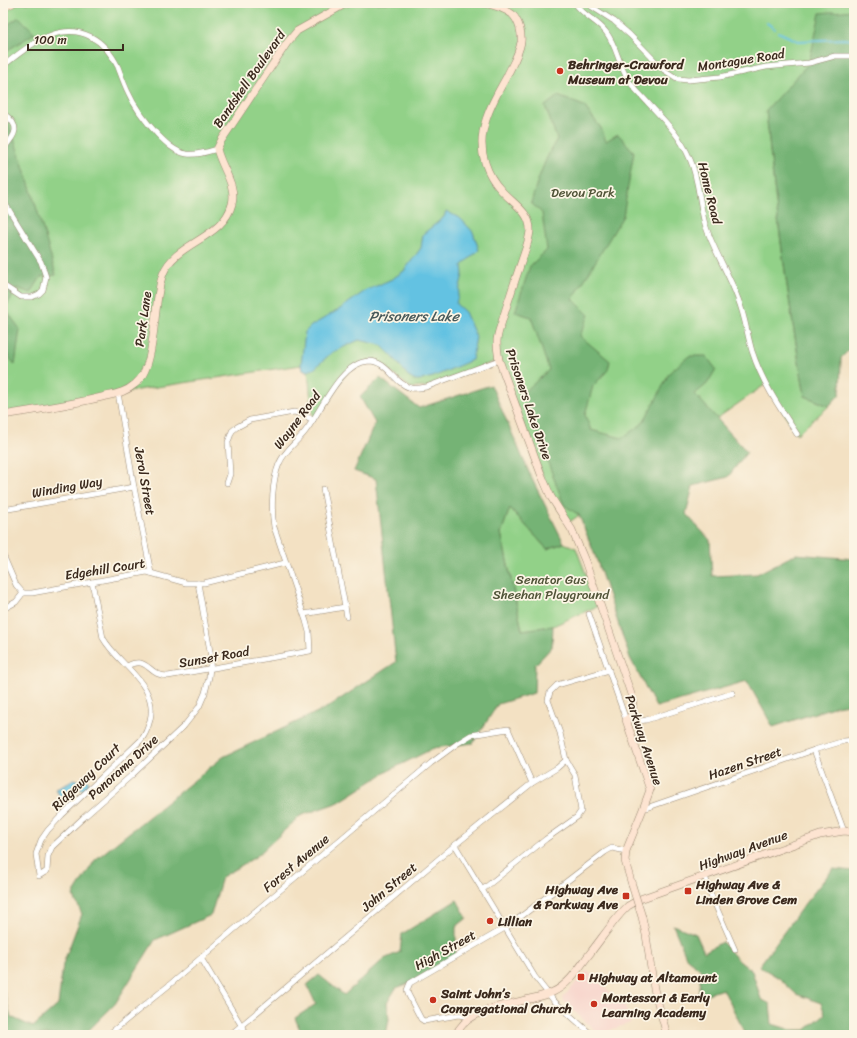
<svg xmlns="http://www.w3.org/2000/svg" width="857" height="1038" font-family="Sriracha,sans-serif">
  <rect width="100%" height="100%" fill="#fcf5e5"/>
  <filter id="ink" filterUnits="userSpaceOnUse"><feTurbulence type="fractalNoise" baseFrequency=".025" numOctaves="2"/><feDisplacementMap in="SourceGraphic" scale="8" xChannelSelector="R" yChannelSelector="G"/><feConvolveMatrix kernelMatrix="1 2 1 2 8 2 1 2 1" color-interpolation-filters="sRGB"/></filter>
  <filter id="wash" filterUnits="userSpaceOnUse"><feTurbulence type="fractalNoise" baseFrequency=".012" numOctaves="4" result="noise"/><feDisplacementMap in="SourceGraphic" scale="16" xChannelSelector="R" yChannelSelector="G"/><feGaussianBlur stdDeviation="0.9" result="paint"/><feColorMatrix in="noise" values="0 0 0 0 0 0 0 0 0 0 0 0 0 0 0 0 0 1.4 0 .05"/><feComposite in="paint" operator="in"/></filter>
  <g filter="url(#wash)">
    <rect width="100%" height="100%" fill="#f3e1c3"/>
    <polygon fill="#f7d1c9" points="587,971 625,1006 630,1023 599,1034 564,1002 563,997"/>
    <g fill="#92d188" stroke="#667e53">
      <path d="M13,3H854V56L766,110C775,206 788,301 805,396L829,406L797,434L766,384L568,523L551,497L499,360L426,387L411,388L389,371L370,361L349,369L313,420L308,372L302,370L301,365L118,393L3,415V8Z"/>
      <polygon points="510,508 547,549 564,543 576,548 598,606 553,626 522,630 501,533"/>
    </g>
    <g fill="#75b374" stroke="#586e49">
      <path d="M854,10V354L850,349L841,358L840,394L829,406L805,396C788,301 775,206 766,110L809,63L820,13Z"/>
      <polygon points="19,17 35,33 3,53 3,28"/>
      <path d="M558,96L584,106L601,128L606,141L618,134L634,152L623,216L573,299L589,315L580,336L610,361L608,370L593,386L585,415L591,430L622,438L642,424L657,398L669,373L689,356H706L716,369L707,384L695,394L747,452L728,477L693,486L686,514L710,540L712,576L757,574L796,554L854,559V703L836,706L773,727L747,681L656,707L630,658L596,558L579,515L564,505L522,394L549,370L531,317L515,312L530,266L547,250L542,213L531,203C537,181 545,158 557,139L545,106Z"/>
      <path d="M3,119L8,122C26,172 42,224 56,275L41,277L31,293L17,288L5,309L20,329L15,365L3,349Z"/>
      <polygon points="380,378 419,408 491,385 531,477 564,543 547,549 510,508 501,533 522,630 553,626 552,647 535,665 534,693 498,704 473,743 434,748 388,771 339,802 300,816 257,856 222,877 211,915 155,940 115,1004 84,1035 3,1035 3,989 11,1017 33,1027 58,1005 63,964 82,914 73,895 95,860 223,757 328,707 396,662 376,479 354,471 375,423 360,397"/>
      <polygon points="833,869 854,871 854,1035 746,1035 723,989 698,997 701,970 687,959 673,925 696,934 704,952 722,942 739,961 752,971 761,999 770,1004 772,1024 791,1030 805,1030 825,1014 821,1003 796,994 779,978 759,966 806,902"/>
      <polygon points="457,900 467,918 456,927 456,955 410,983 396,988 387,1003 389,1019 386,1035 302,1035 295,1018 316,1004 307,985 319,975 344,995 384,959 400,952 402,934"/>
    </g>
    <g fill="#64c2e2" stroke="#507680">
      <polygon points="446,211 461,219 473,232 479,250 462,265 463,274 456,304 465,312 476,337 472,360 433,377 420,380 413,380 409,377 393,357 381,345 359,340 331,353 314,369 308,371 302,370 301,365 305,332 311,326 340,309 365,291 392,279 404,271 421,248 423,234 444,217"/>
      <polygon points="85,777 89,783 84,791 80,788 75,790 74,796 65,800 59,795 56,789 69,783 73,779 80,781"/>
    </g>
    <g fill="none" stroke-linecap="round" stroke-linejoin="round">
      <g stroke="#64c2e2" stroke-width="2">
        <polyline points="767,23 775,29"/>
        <polyline points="778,32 798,41 844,39 854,40"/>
      </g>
    </g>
  </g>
  <g filter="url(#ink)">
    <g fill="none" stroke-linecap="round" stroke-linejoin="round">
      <defs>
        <g id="street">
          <path d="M575,3C583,16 597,20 606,32C618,48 618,65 629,81C634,89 642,96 649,104C665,121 681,137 690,159C699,179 699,203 705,224C713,250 729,273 738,299C745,316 747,334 752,351C762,382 779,407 797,434"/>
          <polyline points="586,3 614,21 630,35 664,70 678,79 688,80 720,77 766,67 809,63 835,56 854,56"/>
          <path d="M3,66C17,55 34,41 51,35C81,24 105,40 118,67C121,75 124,84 128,92C135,108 146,122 158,135C166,143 175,152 187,154C198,155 207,152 217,149"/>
          <path d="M3,113C21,126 17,134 3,149"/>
          <polyline points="3,200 41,262 46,277 43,290 39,294 32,297 21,297 3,285"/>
          <polyline points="118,393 134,487 151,573"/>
          <polyline points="227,483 230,474 228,442 232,431 237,427 250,420 294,412 302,414 313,420"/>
          <polyline points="323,489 347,617"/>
          <polyline points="3,510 134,487"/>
          <polyline points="3,555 16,585 23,593"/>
          <path d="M92,582L103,638C118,665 159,684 150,720C148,728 146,734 141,740L62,815L48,830L41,840L36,854L39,876L47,871L48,856L52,847L83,818L133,774L184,726L199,707L205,693L209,677L211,657L198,583"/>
          <polyline points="23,593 32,593 147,572 186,583 204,583 285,563"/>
          <polyline points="3,609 16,602 23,593"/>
          <polyline points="304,614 345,607"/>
          <polyline points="589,614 626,720"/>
          <path d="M127,666C149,655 147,676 168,676L310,651L309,632L306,621L274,527C271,509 272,481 279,464C285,449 299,441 307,429C322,409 341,362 369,361C388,361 394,384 411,388C416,389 421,388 426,387L499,360"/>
          <polyline points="631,718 639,721 646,720 733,693"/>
          <polyline points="814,750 844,831"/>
          <polyline points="643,809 814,750 844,741 854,740"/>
          <polyline points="455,845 535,977 554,1001 592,1035"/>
          <polyline points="705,876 711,895 735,950"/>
          <polyline points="482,890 546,839 577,817 581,811 575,775 566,760 560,733 548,700 550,692 557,685 609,670"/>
          <polyline points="201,958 247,1035"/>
          <polyline points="472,1017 459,1015 424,1021 421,1019 408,994 407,990 410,983 510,925 605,852 612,848 626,851"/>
          <polyline points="108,1035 168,986 252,914 431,763 458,743 471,735 508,729 532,783"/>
          <polyline points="230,1035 455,845 532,783 557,768 566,760"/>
        </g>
        <g id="secondary">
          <path d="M484,3C494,5 504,8 512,14C519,21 522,33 521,42C519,54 512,65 507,76C498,92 486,113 483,132C479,153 487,175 501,190C512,203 531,212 530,231C529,241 525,251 522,260C515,280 509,299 503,318C501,326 497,333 497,342C497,348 498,354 499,360L541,474L551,497L572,530L585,561L632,697C633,707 635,715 626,720L650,790L643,809L626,851L625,861L632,885"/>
          <polyline points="3,8 13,3"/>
          <path d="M3,415C36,410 69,405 102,397C114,394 125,393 135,384C158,367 152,302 163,274C175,242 223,239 232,204C237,185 221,167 217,149L221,141L287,43L297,31L347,3"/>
          <polyline points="642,917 646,935 654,989 667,1035"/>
          <path d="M456,1035C468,1004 526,1004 553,992C570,984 580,966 591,952C601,939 610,926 621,913L628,906L640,899L820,835L844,831L854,832"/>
        </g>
      </defs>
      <use href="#street" stroke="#978670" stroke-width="6"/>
      <use href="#secondary" stroke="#978670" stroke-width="8"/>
      <use href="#street" stroke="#fff" stroke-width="5"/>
      <use href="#secondary" stroke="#fde4d1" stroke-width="7"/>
      <defs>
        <polyline id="secondary-bridge" points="632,885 642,917"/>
      </defs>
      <use href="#secondary-bridge" stroke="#978670" stroke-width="8" stroke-linecap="butt"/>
      <use href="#secondary-bridge" stroke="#fde4d1" stroke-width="7"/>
    </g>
  </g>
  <g fill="#c8321e" stroke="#fcf5e5" stroke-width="1.5">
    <circle cx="560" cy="71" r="4"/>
    <rect x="684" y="887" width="8" height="8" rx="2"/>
    <rect x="622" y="892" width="8" height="8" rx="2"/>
    <circle cx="490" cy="921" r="4"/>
    <rect x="577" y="973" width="8" height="8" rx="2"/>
    <circle cx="433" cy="1000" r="4"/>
    <circle cx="594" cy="1004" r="4"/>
  </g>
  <g text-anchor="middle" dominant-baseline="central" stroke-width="3.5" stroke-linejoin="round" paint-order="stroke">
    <g font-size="13" fill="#3b2a1e" stroke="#fcf5e5">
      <text transform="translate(741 60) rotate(-9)">Montague Road</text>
      <text transform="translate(249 79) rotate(-55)">Bandshell Boulevard</text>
      <text transform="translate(710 193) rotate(76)">Home Road</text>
      <text transform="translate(143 319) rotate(-82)">Park Lane</text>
      <text transform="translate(529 404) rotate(71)">Prisoners Lake Drive</text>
      <text transform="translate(297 420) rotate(-53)">Wayne Road</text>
      <text transform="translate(145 481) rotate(80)">Jerol Street</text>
      <text transform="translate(67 487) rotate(-10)">Winding Way</text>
      <text transform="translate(105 569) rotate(-9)">Edgehill Court</text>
      <text transform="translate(214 657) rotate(-10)">Sunset Road</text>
      <text transform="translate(644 740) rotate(72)">Parkway Avenue</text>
      <text transform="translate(745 763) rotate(-19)">Hazen Street</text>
      <text transform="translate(123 767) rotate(-42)">Panorama Drive</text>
      <text transform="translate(86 777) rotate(-44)">Ridgeway Court</text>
      <text transform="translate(743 850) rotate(-20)">Highway Avenue</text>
      <text transform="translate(296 863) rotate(-40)">Forest Avenue</text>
      <text transform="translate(389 887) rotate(-40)">John Street</text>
      <text transform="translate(445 950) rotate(-29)">High Street</text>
    </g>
    <g font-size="13" font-weight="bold" fill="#3b2a1e" stroke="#fcf5e5" text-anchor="start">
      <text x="568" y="64">Behringer-Crawford<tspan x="568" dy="15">Museum at Devou</tspan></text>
      <text x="696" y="884">Highway Ave &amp;<tspan x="696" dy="15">Linden Grove Cem</tspan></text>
      <text x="618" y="889" text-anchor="end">Highway Ave<tspan x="618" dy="15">&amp; Parkway Ave</tspan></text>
      <text x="498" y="921">Lillian</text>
      <text x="589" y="977">Highway at Altamount</text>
      <text x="441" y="993">Saint John’s<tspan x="441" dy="15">Congregational Church</tspan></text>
      <text x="602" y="997">Montessori &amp; Early<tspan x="602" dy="15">Learning Academy</tspan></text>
    </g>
    <g font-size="13" fill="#515438" stroke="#fcf5e5">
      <text x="583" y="192">Devou Park</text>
      <text x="551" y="579">Senator Gus<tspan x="551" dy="15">Sheehan Playground</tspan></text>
    </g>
    <g font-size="14" font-style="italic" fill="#475859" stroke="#fcf5e5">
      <text x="414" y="316">Prisoners Lake</text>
    </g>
  </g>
  <rect width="857" height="1038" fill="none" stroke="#fcf5e5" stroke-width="16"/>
  <path d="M28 44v6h95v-6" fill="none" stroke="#3b2a1e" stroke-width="2"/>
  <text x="34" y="44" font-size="12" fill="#3b2a1e" stroke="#fcf5e5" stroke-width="3" paint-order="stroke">100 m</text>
</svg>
